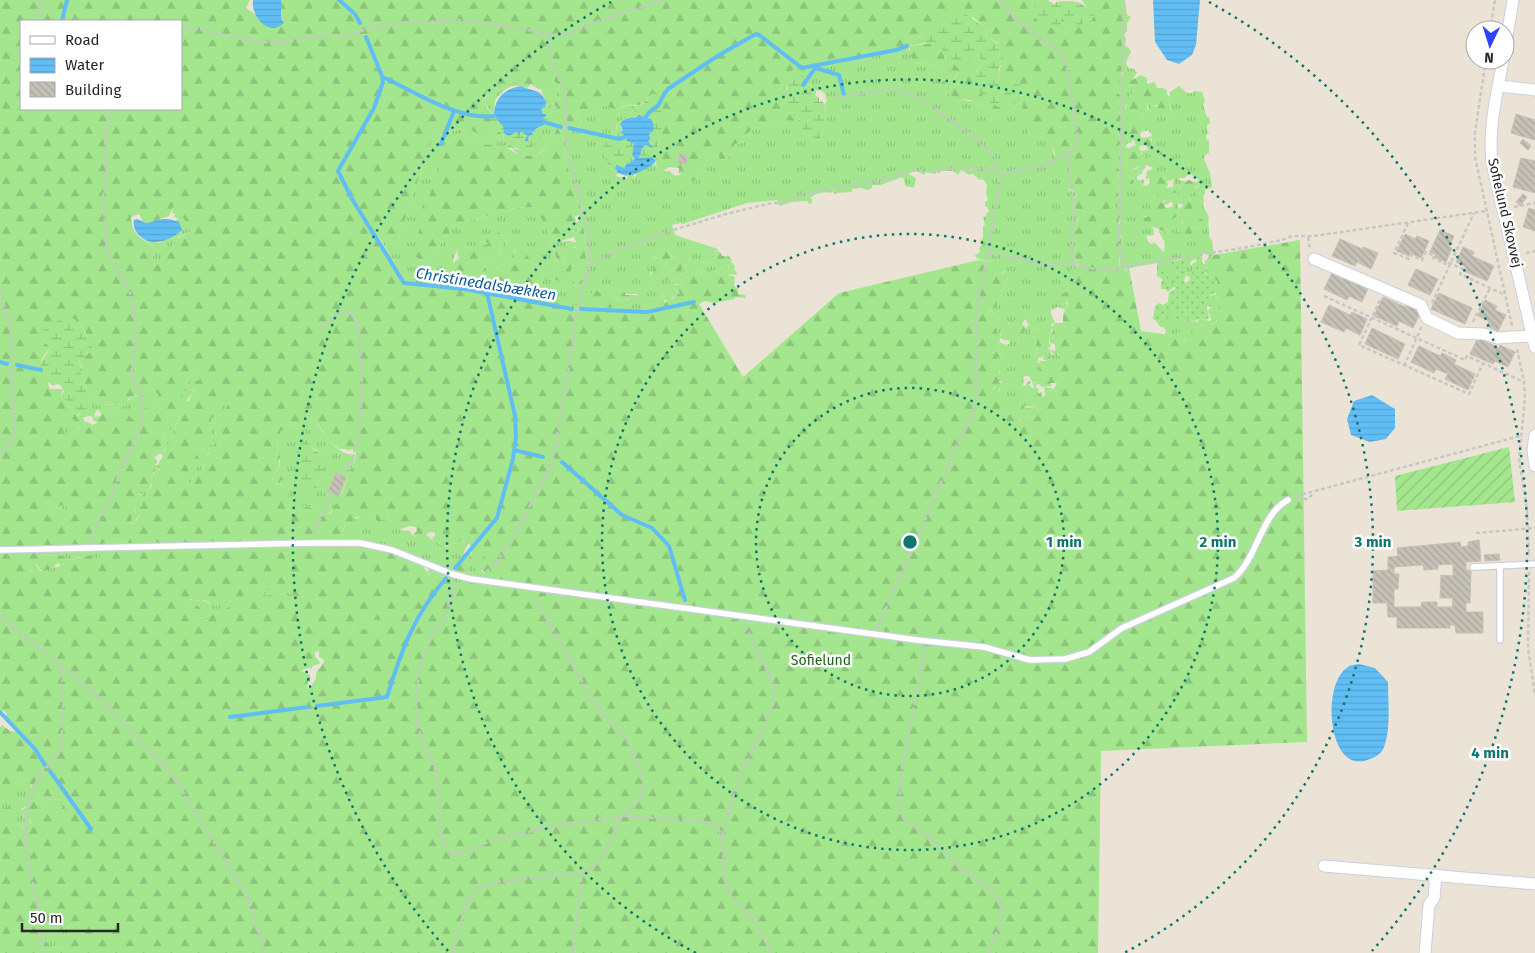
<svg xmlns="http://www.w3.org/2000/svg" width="1535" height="953" font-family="'Fira Sans',sans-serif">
  <defs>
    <pattern id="grass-tufts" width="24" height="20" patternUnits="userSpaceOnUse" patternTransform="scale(1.25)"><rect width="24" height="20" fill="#a3e68e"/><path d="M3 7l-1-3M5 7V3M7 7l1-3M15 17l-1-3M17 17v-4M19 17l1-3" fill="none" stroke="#8cc57a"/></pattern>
    <pattern id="forest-firs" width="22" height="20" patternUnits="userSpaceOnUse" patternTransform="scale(1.25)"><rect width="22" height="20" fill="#a3e68e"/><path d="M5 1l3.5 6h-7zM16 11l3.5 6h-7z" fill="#8cc57a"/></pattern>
    <pattern id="wetland-marsh" width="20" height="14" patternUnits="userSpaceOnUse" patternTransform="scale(1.25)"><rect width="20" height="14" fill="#a3e68e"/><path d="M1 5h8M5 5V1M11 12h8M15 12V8" fill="none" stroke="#8cc57a"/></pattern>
    <pattern id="park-dots" width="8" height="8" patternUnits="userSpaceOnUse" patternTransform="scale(1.25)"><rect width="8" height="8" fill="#a3e68e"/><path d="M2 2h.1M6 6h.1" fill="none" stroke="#8cc57a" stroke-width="1.8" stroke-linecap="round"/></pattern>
    <pattern id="garden-furrows" width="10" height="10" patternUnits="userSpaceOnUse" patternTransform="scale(1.25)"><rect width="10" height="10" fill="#a3e68e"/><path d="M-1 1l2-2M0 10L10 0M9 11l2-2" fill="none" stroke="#8cc57a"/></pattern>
    <pattern id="water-rules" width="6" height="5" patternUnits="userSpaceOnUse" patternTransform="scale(1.25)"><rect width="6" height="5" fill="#61bef5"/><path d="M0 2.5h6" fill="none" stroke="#54a3d2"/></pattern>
    <pattern id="building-back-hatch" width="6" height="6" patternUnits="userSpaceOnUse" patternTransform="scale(1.25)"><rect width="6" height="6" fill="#c5c1b7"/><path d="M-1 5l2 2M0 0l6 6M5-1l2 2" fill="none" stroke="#a9a69d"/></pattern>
  </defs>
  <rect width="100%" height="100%" fill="#ebe4d6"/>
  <g fill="url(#grass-tufts)" fill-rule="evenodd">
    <path d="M907,46L916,63L921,64L927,61C931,66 934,67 940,64L944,66L942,70L947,73L949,70L957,71L958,73L953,79L951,76L947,77L939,86L940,89H944L948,94L953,96L954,101L959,102L961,99L968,101H975L976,104L995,111L999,117L1002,114C1012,113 1017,105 1023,99C1023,106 1026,112 1027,119C1027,125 1027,129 1029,135L1036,138L1047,137V141L1054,149L1053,152L1055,159L1068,154L1072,180L1069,182L1068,188L1070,191L1077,193L1074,198V209L1078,211L1083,210L1084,213L1077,220L1078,228L1072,231V237L1077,244L1076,249L1072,253L1073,256L1077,261V269H1069V274L1066,278L1069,290L1059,296L1061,299L1064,298L1067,300L1066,303L1068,306L1066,308V310L1058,307L1051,310V314L1055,323L1051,324V327L1054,329H1052L1051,332L1054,334L1052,336L1055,341H1059L1057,347L1055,348V344L1050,343V334H1041L1042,332L1034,329L1031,331L1034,338L1037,339L1036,346L1038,348L1036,350L1037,352L1033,355L1032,360L1029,362L1031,364L1032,362L1039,363L1038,367L1040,371L1038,373L1033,372V375H1031L1034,376L1036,382H1032L1029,376H1024L1023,385L1025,386L1028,381L1031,382L1029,385L1031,386V388L1036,387L1039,390L1038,392L1040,394L1038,399L1053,402L1055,399L1056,402L1054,404L1039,401L1038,403L1042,404L1037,405L1035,402L1038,397L1036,395L1028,398L1027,400L1024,402L1026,408L1036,407L1039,415L1038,417L1041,418L1040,414L1042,413L1043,420L1039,421L1040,427H1043L1035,433H1030V428L1034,429L1036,427V424H1039L1037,421L1039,418L1035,417L1027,418L1025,416L1018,421L1017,419L1020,414L1021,416L1026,414L1028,416L1030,413L1026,410L1024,412H1021V405L1018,411L1014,412L1012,416L1008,414L1007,416H1006L1009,410L1001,414V412L1007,407H1010L1009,403L1011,401H1007L1006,399L1008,397L1005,394L1007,392L1005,389L1000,387L999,391H992L999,382L1002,383L1001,381H999L998,373H1001L998,370L999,362L997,360L999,359L997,358L1000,357L1002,354L1000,353L999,355L996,353L999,351L998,346L999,342L1006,345L1009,344L1010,341L1001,339V334L998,332L995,333L997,329L994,327L995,323L994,321L999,319L997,318V315L989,311L991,310L990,308L991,307L995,308L997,302L1002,299L1001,290L1006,289L1008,291L1009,289L1003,282L1009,278L1002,275L1007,268C1003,260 999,255 989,262L976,258L975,255L980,252L979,248L982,245L980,241L983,238V226L985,225L983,217L987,216L986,214L989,211L987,207H985V202L988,200L986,194L987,185L984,180L977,179L978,178L971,173V175C968,175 964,171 961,170L958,175L953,171H941L939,174L937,172L935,174L926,172L924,175C920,173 915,169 909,174L916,178L914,188L905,186L904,179L902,177L881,185H872V188L868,190L861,188L851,189L853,190L851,192L836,193L835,195L833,191L830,193C825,191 813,194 810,199H812V203L809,204L807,201L792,202L779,206L777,200L747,203L683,224L680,223L672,225L675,235L718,249L717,253L716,250L714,251L718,255L716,258L715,256L716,255L710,254L712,251L705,250L707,252L705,258L707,257L710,264L716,262V265H718V263H721L722,261L724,262V258L728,255L732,260L731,262L735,266L734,269L737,273L732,271L731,273L730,271L727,275L722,276V273H725L730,268L728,266L729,265L728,264L724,266L719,274H717V270L703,274L702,276V272L696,274L694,271L702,272L705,269C707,261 702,262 697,259L696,261H692L689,259L688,264L685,265L683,270L688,271L687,274L690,278L683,277V279L680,281L681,285L675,284L672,287L679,294L664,302L667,300H663L662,299L666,297L665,296L666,295H664V293L670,291L667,285H663L662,291L660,290L661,292H663C662,299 656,303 655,311L642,313L601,311L607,305L609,308L612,307L609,304L615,297L619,301L623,297L628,300L632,296H638V294H624L621,291L619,292L617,287H615V291L614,292L606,288L601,292L595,289L593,290L592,293H587V296H592L593,298L598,301L593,310H585L582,306L576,305L575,307H570C565,301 558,304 552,300C549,298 548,296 545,296L542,282L544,279L536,264L537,261H533L528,257L525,249L523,248L518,250H515L513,254L515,257L514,258L510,259L501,267L495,268L496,270L485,272L487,269L485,267L488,264L487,261L490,258L494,257L496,253H500L501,250L500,247L508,239L507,237L503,238L500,233L497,232L483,237V239H480V242L486,241L490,244L479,248L466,246L458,248C453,258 449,269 463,271L462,273L437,277L420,282L417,278L404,277L405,274L400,272L378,235L397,243L432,139C446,131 463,126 477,133L475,137L479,141L491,139L495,137L502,140L504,138V136L506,137L508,143L510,144L507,147L479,144L470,137L460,134L451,139L419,234L416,258L420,261L430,260L441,243L449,235L450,227L453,225L517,208L537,207L548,232L558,264L553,271L556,280L564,284L571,281L574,282L575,286L580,287L582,280L574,279L584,275V267H582L581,273L578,269L576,270V273L574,274L571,271L572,267L580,265L579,263L582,261L584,264H587L585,254L587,252L583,225H578L577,231L574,234V231H572L575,229L573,222H578L579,220L578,216L580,215L566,160L561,127L576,129L582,122L581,119L576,116L578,113H595L604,105L615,110L628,105L636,106L634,113L627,114V118C615,123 616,126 616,137L610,136L601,149L606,158L605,160C608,165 611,170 618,173L616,176L627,179L629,172L634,174L633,177L636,176L635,173L655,164C658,172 662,171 670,171C674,177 677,176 683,174L686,180H697L699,176V171L702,170L709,157L718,155L720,159L725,160L730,156L735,155L734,145L743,142L742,138C745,136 749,131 752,130C761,126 775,123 784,123L785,120L792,119L795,121L800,119V126L802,128L804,134L809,137L812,142L821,140L820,134L828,122L824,108H826L825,103L827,102L825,94L820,90L816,91L812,89V86L807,83L803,74L795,68H805ZM665,247L669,250H665V252L668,253H663L664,255L671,252L669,255L676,257L672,259L670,257V261H665L667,262L661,269L662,271L664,272L662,277L660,276L658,281L653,283L652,281L654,279L650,276L651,272H653V261L655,258V256L652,260L651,256L653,254H658L655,251L656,249L661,251L664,250ZM678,264H682L683,267L681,270L683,273L677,279L674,278L670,283L664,276L671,273L670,271L672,270H674L675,269L674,267ZM1018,317L1021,321V323H1023L1025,319L1029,325L1026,328V331H1023L1022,334L1024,337L1023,341L1019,343L1017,341H1019L1016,335L1021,332V329L1018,328V326L1012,324L1010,328L1007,322L1017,320Z"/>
    <path d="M1118,61L1126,62L1128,68L1134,69L1137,73L1128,85L1132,86L1134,90L1125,108L1130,123L1126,136L1129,141L1125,148L1127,154L1124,160L1128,163L1127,172L1130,179L1133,180V176L1135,175L1132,172L1140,166V170L1143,173L1137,176V179L1140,181L1143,179L1144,181L1143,185L1146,186L1150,183L1149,178L1146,179L1147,171L1151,170L1153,168L1144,164L1162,155L1163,157L1166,152L1154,155L1153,158L1150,157L1145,162L1143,161L1142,151L1150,149L1152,139L1150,137L1152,135L1148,130L1145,131L1139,122L1142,121L1143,114L1149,109L1147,103L1150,102L1151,105L1163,108L1165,114L1172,115L1169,101L1170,92L1179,86L1187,93H1192L1194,91L1202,92L1205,101L1203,105L1207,117H1209L1210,124L1207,125V131L1209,133L1206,135V139L1209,141V153L1205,155L1204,159L1210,173L1212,187L1205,190V193L1203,197L1204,201L1203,206L1209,217C1207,221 1210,232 1209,237L1212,240L1214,255L1208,261V267L1206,268L1203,265L1205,264V261L1209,257L1208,253L1198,255L1197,259L1191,261L1190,264L1193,267V272L1189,277L1185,275L1187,273L1185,268L1188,266V260L1186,256L1174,261L1172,265C1176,269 1179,274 1175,280L1177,282L1174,283L1167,276L1168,273L1157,263L1129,268L1125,269L1122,273L1118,272L1120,260L1119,247L1123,238L1118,233L1120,223L1113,203L1118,200L1119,170L1116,164L1120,154L1117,146L1120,141L1118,129C1124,123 1119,115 1118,108L1122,100L1117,92L1119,78L1123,75L1122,67L1116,62ZM1190,174L1198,179L1200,185L1189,194L1190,203H1194V209H1187V212L1201,224L1198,228L1191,229L1188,236L1182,223V216L1178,215L1179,209L1177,202L1178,198H1182L1178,189L1182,185V181L1179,180V178H1184ZM1165,177H1174L1173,187L1175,189L1160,197L1162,185L1161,179L1163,180ZM1168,199L1171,200L1177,216L1164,224L1169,231L1175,234L1162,232L1159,229V232L1165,243L1164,252L1154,242L1152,244L1149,243L1146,236L1154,235L1153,228L1145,222V216H1149L1153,211L1150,201L1154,200L1162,203L1163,201Z"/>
    <path d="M554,81L560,85L558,91L562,96L552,104L557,107L560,115L552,140L547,145L545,149L535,156L519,155L511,148L524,151L531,150C535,144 537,137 540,130C544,120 550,119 549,106L546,103L548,96L545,92L551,89L550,87Z"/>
    <path d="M514,82L520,83L521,86C508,84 503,91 495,100L494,114L489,110L484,99L486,97L488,90L491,88L497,89L507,83Z"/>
    <polygon points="174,206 176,206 188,226 193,224 194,230 178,237 173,249 165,255 164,259 155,265 152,257 154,255 153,247 145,240 159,243 180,232 180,224 176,221 178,218 174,217 175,214 172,213"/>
    <polygon points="556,234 557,242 569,241 582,244 583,248 581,249 574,247 561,251 566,260 564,261 562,269 562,262 553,235"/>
    <polygon points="1215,294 1220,302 1218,306 1221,313 1214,325 1212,323 1207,326 1203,324 1199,325 1200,327 1192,328 1192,335 1187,340 1188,344 1186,344 1184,339 1178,333 1170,337 1165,335 1166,330 1163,327 1160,327 1157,322 1165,320 1173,308 1176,310 1175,313 1182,313 1184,310 1188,311 1188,320 1197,322 1199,319 1210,321 1211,319 1208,311 1211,307 1205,305 1208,298"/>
    <polygon points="1051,351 1056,351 1061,358 1058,364 1062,369 1054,370 1041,365 1042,361 1047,361 1047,358 1052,357 1048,355 1048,354 1054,355"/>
    <path d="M195,373L199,374L200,380C191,388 194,398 182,403L176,392L182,388L188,391L191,390L187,384L190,380L189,378Z"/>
    <path d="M150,390L157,393L158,395L153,405L136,420L120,416L118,413L101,414L98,409L94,414L95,416L93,417L90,416L80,418L78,417L80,412L89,401V397L94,394L95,404L107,405L118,403L122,407C133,395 132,396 147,395Z"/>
    <polygon points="225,402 229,403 215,432 216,435 214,438 215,444 209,451 201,471 197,472 196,475 192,478 194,481 190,484 182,477 182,474 185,475 189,471 188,468 195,466 192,448 206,443 211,429 210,425 213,424 211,418 217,410 223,406"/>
    <polygon points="181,409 182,412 174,429 177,437 163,451 159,448 167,441 164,437 165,434 174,416"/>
    <path d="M306,418L315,420C322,432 339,458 355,454V456C354,469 340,486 342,499C336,506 331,513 323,517L319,515L317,509L304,506L286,516L290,500L283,485L275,482L286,478L282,472L279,473L275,480L271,479L279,468L280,461L276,452L280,431L288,425L299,426ZM310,446C313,449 320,451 322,455C328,465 320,485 312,491C294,477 299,471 296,452ZM336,473L346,478L338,496L328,491Z"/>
    <polygon points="73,419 76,423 88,422 94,426 93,427 89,425 87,430 85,431 78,428 66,434 60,432 65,425"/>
    <path d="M149,465H157L159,470H163V472C145,481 145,513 131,526L130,525L132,522L131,518L136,511L134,507L139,502L142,494L135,493L145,488L150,478L155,473L149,467Z"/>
    <path d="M63,505L68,507L71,517L65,519L47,517L45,515V510C51,506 56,508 63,505Z"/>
    <polygon points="371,512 384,519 389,518 395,520 399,530 410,531 411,534 416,537 425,534 434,541 446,547 450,544 458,543 460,541 469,542 464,552 464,558 455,568 450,570 466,573 468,570 465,566 472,560 471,549 488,556 481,571 485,574 484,581 455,583 445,576 430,576 428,572 429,568 422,565 341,543 345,523"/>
    <path d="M110,548V551L96,559L80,557L70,560C62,556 55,554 45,556L42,554V549Z"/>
    <polygon points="35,564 40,571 61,566 53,578 29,570 27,566"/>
    <polygon points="268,587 277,588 283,594 286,592 296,595 290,602 266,596 262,590 268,590"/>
    <path d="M189,599L195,601L201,600C215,604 214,609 228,601L234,603V608L212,616L197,618L187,605Z"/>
    <polygon points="369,617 379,619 381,623 379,627 374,629 369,627 361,630 354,630 352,627 354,623"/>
    <polygon points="29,778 32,789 39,794 40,796 32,803 21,809 24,814 23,817 30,820 30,843 22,838 21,831 23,828 4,809 0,809 0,792 11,784"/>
    <polygon points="52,799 60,800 64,803 63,807 56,813 46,810 40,811 38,807 42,806 47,800"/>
    <polygon points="70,925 72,926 67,944 62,950 49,945 46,941 50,931 65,929"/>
  </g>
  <g fill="url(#forest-firs)" fill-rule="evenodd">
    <path d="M0,0H250L246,8L253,13L284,21L281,18V0H1033L1032,4L1041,10L1038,14H1031L1050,16L1047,15L1049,12H1056L1070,26L1085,21L1095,15H1088L1086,7L1082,0H1125L1127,15L1131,17L1127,23V31L1124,35L1126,39L1125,46L1128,47L1131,52L1126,62H1116L1122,67V78L1119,79L1121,88L1117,92L1122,98L1121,107L1118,108C1119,116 1124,123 1118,129L1120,144L1117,146C1121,153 1120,158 1116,164L1119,170L1118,200L1114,203L1120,215L1118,234L1123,239L1121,241L1118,272L1122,273L1123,271L1129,268L1141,331L1169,335L1170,337L1172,334L1178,333L1181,330L1183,331L1184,341L1188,344L1187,338L1191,335L1192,328L1199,327V325L1204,324L1207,326L1210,323L1214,325L1217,321L1216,316L1221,313L1218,306L1220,302L1214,291L1217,281L1206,274L1204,271L1208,267V261L1214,255L1300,240L1307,742L1101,751L1098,953H0V809L11,807L17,811L19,816L13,817L23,829L21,831L22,838L30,843V834L27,828L31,823L30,820L23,817L24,814L20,811L32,803L40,796L39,794L33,792L32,785H28L29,778L11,784L9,787L0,792V727L2,725L10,731L19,732L5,718L7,714L4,711H0ZM973,17L988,30L986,37L999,43C999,49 1002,59 1001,65C999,72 997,79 1000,86L998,90L1000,93H1005L1015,85H1020L1022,95L1014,102L990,103C980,93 976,85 976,71L982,63V58L978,57L970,63H953L952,61L945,59L943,50L945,46L933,43L908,46L921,35L941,30ZM21,21H181V109H21ZM907,46L910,49V55L915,62L921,64L927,61C931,66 934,67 941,64L943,66L942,70L947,73L949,70L957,71L958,73L954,79L951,76L947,77L939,86L940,89L944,90L948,94L953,96L954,101L959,102L962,99L975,101L976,104L995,111L999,117L1002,114C1012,113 1017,105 1023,99C1023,108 1026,126 1029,135L1036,138L1047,137V141L1054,149L1055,160L1068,154L1072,180L1069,182L1068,188L1077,194L1073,201L1074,208L1078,212L1083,210L1084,212L1077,221L1078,228L1072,231V237L1077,244L1076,249L1072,253L1073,256C1077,259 1079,264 1077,269H1069V274L1066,278L1069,290L1059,296L1061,299L1064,298L1067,300L1068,306L1063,314V323H1055L1051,327L1053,328L1052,336L1055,341H1059L1055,350L1061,358L1056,361V364H1058L1059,368H1062L1054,370L1055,367L1051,366V368L1041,365L1042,362L1040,360L1038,367L1040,371L1038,373L1033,372L1031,375L1033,377L1036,382L1032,383L1035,389L1036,385L1039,384L1042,387L1052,386L1050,383H1057L1053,390L1052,388L1045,387L1044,389L1045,395L1043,397L1042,396V392H1040L1038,397L1036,395L1028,398L1027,400L1024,402L1025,406L1036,407L1038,413L1037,417L1027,418L1024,416L1019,421L1017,419L1020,415L1021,416L1026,414L1028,416L1031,412L1026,410L1024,412H1022V405L1018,411L1014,412L1012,415L1008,414L1006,416L1010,411L1009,410L1001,414V412L1007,407H1010V402L1012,401L1006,400L1008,397L1005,394L1007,392L1005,389L1000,387V391H992L994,387L997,386L999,381V362L997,361L999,359L997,357H1000L1002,354L999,353V355L997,353L999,351L998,346L1001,336L999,333L996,332L997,329L994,327L996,323L994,321L999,319L997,315L989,311L991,310L990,309L991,307L995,308L997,302L1002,299L1001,290L1006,289L1007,291L1009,289L1003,282L1009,278L1002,273L1007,269L1006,263L1000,259H995L989,262L979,260L839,293L743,377L699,304L705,301L715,303L734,299L735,297L746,298L745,295L738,294V289L734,286L735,277L731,275L728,277L730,274L736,275L737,273L732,271L731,273L730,271L727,275H722L730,268L728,266L729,265L728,264L724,266L719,274L716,270L707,271L705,274L698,272L696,274L695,271L702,272L705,269C707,262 702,262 697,259L696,261L688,260V264L685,265L683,270L688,271L686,274L690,278L682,277L683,279L680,281L681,285H673L671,287L680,293L672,299L670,298L665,303L664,301L666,299L663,300L662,299L666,297L664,293L670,291L667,285H663L662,290H660L663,295L656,305L655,311L642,313L602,311L607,305L609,308L613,307L610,304L615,297L620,301L623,297L629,300L632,296H638L639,295H626L621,291L619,292L617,287H615V291L614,292L606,288L600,292L595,289L593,290L592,293H587V296H592V298L598,301L593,310H585L582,306L576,305L575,307H570L568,304L552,300L545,295L542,282L544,279L536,265L537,261H533L528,257L525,249L523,248L518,250H516L513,254L515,257L514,258L510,259L501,267L495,268V270L485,272L487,269L485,267L488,264L487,261L490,258L494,257L496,253H500L501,250L500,247L508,239L507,237L503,238L500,233L497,232L480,238L483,239H480L479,242L485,241L489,244C477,248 468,244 458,248L457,253L459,258L455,261L453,266L456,269L462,271V273L437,277L420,282L417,278L404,277L405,274L400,272L378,236L397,243L432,139C445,131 463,126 477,133L475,137L479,141L491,139L495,137L503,140L504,136L499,130L489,129L495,115L488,110L484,99L488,90L501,88L507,83L517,82L521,86L527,88L531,84L538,89H543L545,92L550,91L553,81L560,85L558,93L562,96L552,104L557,107L555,112L560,115L554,120L558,124L552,140L547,145L545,150L535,156L519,155L504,146L479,144L470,137L460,134L451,139C437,176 419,216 415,256L420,261L430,260L441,243L449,235L450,227L453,225L517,208L536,207L548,232L558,263L553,271L556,280L564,284L569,282H574L575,286L580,287L583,280L575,279L584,275V266L582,267L581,272L579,269L576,270V273L574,274L571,271L572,267L580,265V262H582L583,265L587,264L585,254L587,252L583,225H578V230L575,233L572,231L575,229L574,222L576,221L575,216L580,215L566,160L561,127L576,129L582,122L581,119L576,116L578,113H595L604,105L615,110C619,109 622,106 627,105C636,104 643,108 648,97L663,95L659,105L662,107C664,117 662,137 658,146C661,157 650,165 662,172L669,167L679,168V171L677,172L683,175L685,180H697L699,176V171L702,170L709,157L718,155L720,159L725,160L730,156L735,155L734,145L743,141L742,138C745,136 749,131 752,130C762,126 774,123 785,123L786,120L795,121L800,119L791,115L786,110V104L784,95L788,84L790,85L793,81L788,78L789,74L796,68H805ZM174,206H176L188,226L193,225L194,230L176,239L175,243L172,245L173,249L165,255L164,259L162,261L158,259V263L155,265L152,257L156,253V251C144,236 132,239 131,217L139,214L143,222L149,223L169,216ZM556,234L557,242L574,237L576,242L582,245L583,248L581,249L570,247L561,251L566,260H564L563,268L562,259L553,236ZM62,320L77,321C84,328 96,347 86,356C84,358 81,359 79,361L82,367L80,372L85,379L84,385L87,388V390L85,393V395L89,397L94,394L95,404L97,406L118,403L122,407L126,406L129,402L128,399L136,395H148L150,390L157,393L158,395L153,405L146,408L136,420L131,418L127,413L120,416L118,413C116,413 103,413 101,414V416L93,417V420L98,423L93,424V427L89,425L87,430C79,429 73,426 66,434L61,432L65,425L73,419L77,424L85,422L83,417H78L68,401L62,399L61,396L63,389H50L48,384L49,380C45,374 38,366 43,357C45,353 49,351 51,347L44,342L42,338L56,321ZM195,373L198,374L200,380L194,381L192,384L194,389L189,401L185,400L182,403L181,401L183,396L177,392L182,389L183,391H190L191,390L187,384L190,380L189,378ZM225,402L229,403L215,425L216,435L213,440L215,444L213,446L211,445L207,448L209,453L203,463L204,466L201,471L197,472L196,475L192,477L194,481L190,484L188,478L183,477H184L182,474H184L186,476L190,475L191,472L189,471L188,468H195V464L200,463V460L197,455L193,456L194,453L192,448L203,449L209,442V438H210L212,433L210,430L211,426L213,424L211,419L217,413V410L220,408L222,410L224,409ZM180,410H181L182,412L173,432L176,437L171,439V443L166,445V450L163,451L160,448V446H164L167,441L164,437L165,434H167L168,429L170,430L176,419L173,416L179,415ZM306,418L309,421L315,420L324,433V436L339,449H346L348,451L351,449L356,451L355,461C352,467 341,491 342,499L334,506L331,513L324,514L322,517L319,515V510L304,506L287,515L288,508L292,506L288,493V487L275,483L286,478L282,472L279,473L275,480L271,479C278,470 283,463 276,452L278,449L277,444L280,437V431L286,430L288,425L299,426ZM160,453L163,456L157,466L163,472H159C155,475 154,479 151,483L152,485L142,502L143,505L138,509L139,515L136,521H134L135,523L130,525L132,520L131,518L137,515L134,507L139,506V502L144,497L137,493L146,490L150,478L152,477L155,469L152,467H149V465L154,466L157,463V460L154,458ZM63,505L68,507L67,512L70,514L71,517L65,519L57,514L49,517L45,514V511C51,506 56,508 63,505ZM371,512L376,515V520L379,522L387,518L395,520L396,528L399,530L409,526L416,527L417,531L413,534L416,537H423L430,532L435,533V536L432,538L436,543H440L444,547L450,544L458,543L460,541L469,542V544L472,547L471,549L481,556L487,557L480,567L485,574L484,580L466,578L459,583H455C450,576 440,575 430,576L422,565L424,562L360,543L341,542L345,523L351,522L356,517L365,516ZM110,549V551L96,559L92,555L70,560L59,555L45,556L42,554V550ZM59,563L60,568L54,571L53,577L51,575L38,573L36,570L31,572L27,566L36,564C44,574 40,571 54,568L55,565ZM268,587L277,588V593L283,594L286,592L296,595L290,602L288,599L275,594L266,596L262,591L268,590ZM189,599H192V601C195,601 198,600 201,600C215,600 207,612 229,601L234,603V608L229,607L218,614L213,613L212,616H210L206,613L203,618H197L195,616L201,609L196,605H187ZM369,617L374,620L379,619L381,621L379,627L374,629L369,627L361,630L357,629L354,630L352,627L354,623L363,622L364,619ZM319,651V657L323,659L324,662L316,673V678L311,687L307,689L308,681L310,682V675L301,671L308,668L312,669V666L319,664L320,662L315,656V652ZM52,799L60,800L61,803H64L63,807L56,813L55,810H46L41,811L39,807L42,806L47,800ZM70,925L72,926L68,931V938L65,941L66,944L62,950L49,945L46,941L50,931L65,929Z"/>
    <polygon points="1141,75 1147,78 1147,84 1155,82 1157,88 1164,88 1167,91 1167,94 1170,98 1169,103 1172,116 1166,117 1163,108 1158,108 1158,106 1155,105 1152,108 1150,102 1147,103 1148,113 1143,114 1142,121 1140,122 1140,124 1145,125 1143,128 1145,131 1141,132 1140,135 1142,138 1150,137 1152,145 1149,150 1146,145 1140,146 1139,149 1142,151 1141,154 1146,156 1143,161 1145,161 1150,157 1153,158 1154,153 1161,150 1164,153 1170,150 1173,157 1165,158 1161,155 1158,156 1157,162 1152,164 1145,164 1146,166 1142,172 1140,170 1140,166 1135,168 1132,172 1135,175 1132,178 1134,182 1131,185 1128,182 1130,179 1127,172 1128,163 1124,160 1127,154 1125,150 1126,147 1129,148 1136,145 1133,139 1131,143 1128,143 1129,141 1124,133 1127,132 1127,126 1130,123 1127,121 1128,117 1125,111 1128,101 1127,97 1134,91 1132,86 1128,85 1126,78 1127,77 1132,80"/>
    <polygon points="1169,173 1174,177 1173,180 1167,181 1168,185 1166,188 1173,187 1176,191 1175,193 1168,193 1166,196 1160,197 1155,190 1161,188 1162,185 1154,185 1153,179 1159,175 1163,180"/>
    <polygon points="1188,180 1195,182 1199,181 1200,185 1196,187 1193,194 1189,195 1190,203 1194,202 1196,205 1194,209 1187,209 1187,212 1191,213 1191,216 1196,217 1198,220 1202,219 1203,223 1201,224 1200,227 1191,229 1192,233 1188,235 1191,239 1187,240 1185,238 1180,238 1180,235 1185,234 1185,231 1179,232 1179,229 1183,224 1182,217 1178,215 1179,209 1183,206 1182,204 1178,204 1177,202 1178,198 1182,198 1181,195 1178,195 1177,190 1182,186 1182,181 1186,182"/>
    <polygon points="1157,198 1162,203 1168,199 1171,200 1171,202 1165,205 1165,207 1167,208 1174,206 1178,216 1171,220 1169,223 1164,224 1169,231 1175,234 1174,239 1169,237 1165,237 1164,232 1155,227 1144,226 1144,222 1141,221 1141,218 1149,216 1152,211 1150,201"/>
    <polygon points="665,247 670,248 665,251 668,253 664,255 671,252 669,255 676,257 672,259 670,257 670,261 665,261 667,262 661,269 664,272 662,277 660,276 658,281 653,283 652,281 653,279 650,276 653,272 653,261 655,257 654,256 652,261 651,256 653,253 658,254 655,251 655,249 658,248 661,251 665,249"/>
    <polygon points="706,250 712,251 710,254 716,255 715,257 716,258 718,255 714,251 720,252 722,256 725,256 724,262 722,261 722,263 717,266 716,265 716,262 710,264 707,258 704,259 707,252"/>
    <polygon points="678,264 683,264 683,268 681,270 683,273 677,279 674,278 670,283 664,276 671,273 670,271 675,269 674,267"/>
    <polygon points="1017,317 1019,318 1022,321 1021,322 1023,323 1022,326 1024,325 1026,331 1023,331 1022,334 1024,337 1023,341 1019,343 1017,341 1019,341 1019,339 1015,335 1021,332 1021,329 1018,328 1018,326 1012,324 1010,328 1008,327 1009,323 1006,322 1016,320"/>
    <polygon points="1032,329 1041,331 1042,334 1050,334 1049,343 1051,345 1048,349 1054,351 1050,351 1051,355 1048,355 1052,357 1047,359 1048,361 1043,360 1044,357 1038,358 1038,362 1030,364 1029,362 1033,355 1037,352 1036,350 1038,348 1036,346 1037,340 1032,335"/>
    <polygon points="468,553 471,554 472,560 466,566 471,572 466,573 448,569 455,568"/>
  </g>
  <g fill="url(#wetland-marsh)">
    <path d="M1033,0H1048L1055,5L1056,2C1071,0 1086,0 1089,15H1095L1091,21H1085L1081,25L1070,26L1056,12H1049L1048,15H1053L1061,20V24L1054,29L1051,28L1048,25H1044V21L1039,25L1036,18L1032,17L1031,14L1034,12H1036L1038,14L1040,10L1032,4Z"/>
    <path d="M959,12C973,15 976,24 988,28L986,37L1003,46L1005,55L999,69L998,82L1006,83L1004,87H999L998,90L1002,94C1007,93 1009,88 1010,83L1020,85L1024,89C1009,124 979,103 974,75L982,63L981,58L978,57L970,63H965L957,67L952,61H947L942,50L945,46L925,43L907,46C918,38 925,30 940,30C942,20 949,15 959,12Z"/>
    <polygon points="795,68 803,74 807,83 816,91 816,94 814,94 819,98 819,102 822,101 826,106 824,109 828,122 820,134 821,140 816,141 816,142 812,142 809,137 804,134 802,128 800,126 800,119 791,115 786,110 786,104 784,95 788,87 787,83 790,85 793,81 788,78 787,74"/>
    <path d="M541,89C547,90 548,97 549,101L547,103L550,109V117L547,120V127L541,129L540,138L537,139L531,150L523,152L517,148H506L510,144L508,143C505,132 496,130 486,128V125L493,122L491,119L494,116C502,124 508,131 520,132L524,129V133L528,136V139H530L529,137L532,130L543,126L544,121H541L544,114H542L541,109C550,99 543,99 541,89Z"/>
    <path d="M652,93H656L659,95H663L660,105H662C665,117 663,135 658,146L659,152L657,160L656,161L654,158H639L642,149L645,145L648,146V141L651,139L649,132L653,131L648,117L639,115L635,118L624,120L620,126L623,130L620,131L634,144L632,155L635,159L626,165L624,168H621L616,171L618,173C606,167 607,160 600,150L610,136L616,137C616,127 616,123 627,118V114L634,113L636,106L643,104Z"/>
    <path d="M68,317C83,319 85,337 93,346L85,357L79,361L82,370L80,372L85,379L84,385L88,390L85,393L89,397L88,408L80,412L78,415L74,412L68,401L62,399L61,396L64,391L60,385L57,384L53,386L48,382V378L43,376C37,363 45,357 51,347C47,342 39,340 39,333L43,332L44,329L49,328L52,323Z"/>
    <polygon points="304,438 314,450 322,454 325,462 323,474 317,485 318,486 312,491 302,484 301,479 297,474 296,445 299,440"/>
  </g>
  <polygon fill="url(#park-dots)" points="1202,254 1202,262 1206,268 1204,271 1205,274 1218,281 1215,287 1216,292 1210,296 1206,302 1209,318 1206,320 1198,319 1196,321 1188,320 1188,311 1184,310 1181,320 1176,320 1173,314 1175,312 1173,312 1175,310 1173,308 1171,312 1170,320 1157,322 1153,319 1155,306 1159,303 1163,305 1168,302 1169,293 1176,288 1174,287 1168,292 1165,289 1161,289 1161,283 1163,280 1156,275 1157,274 1157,263 1167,268 1169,275 1167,276 1174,283 1177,282 1175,280 1177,272 1171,265 1172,262 1182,259 1181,257 1187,256 1189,259 1188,266 1185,268 1187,271 1184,281 1186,283 1189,281 1190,275 1193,272 1192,264 1196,262 1198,255"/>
  <polygon fill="url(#garden-furrows)" points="1509,447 1515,502 1397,511 1395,476"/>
  <g fill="url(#water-rules)">
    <path d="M253,0H281V18L284,23C268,38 251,16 253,0Z"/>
    <polygon points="1153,0 1200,0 1196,45 1192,55 1179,64 1167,60 1155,42"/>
    <path d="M521,86C533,92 539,88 546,101L545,107L541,109L543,114H546V116L542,118L544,125L535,129V132L532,131L533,134L529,136L528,141H525L526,137L528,136L523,133L524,129L523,132H520V135L516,132C510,135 510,138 503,132L504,131L503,126L494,116C494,100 503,89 521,86Z"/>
    <path d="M639,115L651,119L654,125L653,132H649L651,133L649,135L651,139L648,141L653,148L645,145L642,149L639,158L652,157L656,161C651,168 640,171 633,175L629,172L627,176L618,173L615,168L617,165L624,168L626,165L635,159L632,155L634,144L626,140L627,137L620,132L623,130L620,124C623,119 630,117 635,118Z"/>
    <path d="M137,219L146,223C160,220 164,216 179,222L182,230L180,232C168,241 151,248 139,235C135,231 133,227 134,220Z"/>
    <polygon points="1372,395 1395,409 1395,428 1386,439 1370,442 1351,435 1347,419 1354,401"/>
    <path d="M1359,664L1375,668L1388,682C1388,703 1391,728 1384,747C1382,753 1376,757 1370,759C1328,778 1320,684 1348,667C1350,665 1356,665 1359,664Z"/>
  </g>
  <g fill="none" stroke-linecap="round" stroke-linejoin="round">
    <g stroke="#61bef5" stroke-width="4">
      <polyline points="339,0 355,14 360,23"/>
      <polyline points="62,21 67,0"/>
      <polyline points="366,37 382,76 383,82 374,108 338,171 352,199 404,283 464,289 572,309"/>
      <polyline points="816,68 839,75 844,95"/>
      <path d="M383,78H385C416,93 460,121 494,116"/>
      <polyline points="803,85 816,67"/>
      <path d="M646,117C651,107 654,111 659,104C662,99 663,94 668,89L719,55L756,34L759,35L802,68L896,50L907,46"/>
      <polyline points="544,122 561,127"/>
      <polyline points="569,128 619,139 625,137"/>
      <polyline points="441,144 454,111"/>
      <polyline points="581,309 647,312 694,302"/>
      <polyline points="0,362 7,364"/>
      <polyline points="17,365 41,370"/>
      <polyline points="514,450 543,457"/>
      <polyline points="562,462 622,515 652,528 669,546 685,600"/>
      <polyline points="455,568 497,518 513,459 516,437 515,416 487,293"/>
      <path d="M317,706L387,697C402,649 413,617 446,578"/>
      <polyline points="0,712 35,749 45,765"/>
      <polyline points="230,717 308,707"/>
      <polyline points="50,771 91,829"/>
    </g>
  </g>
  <g fill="url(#building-back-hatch)" stroke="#c6c0b1" fill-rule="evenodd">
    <polygon points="1516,114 1535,120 1535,140 1511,133"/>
    <polygon points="1523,139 1531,146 1528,150 1520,143"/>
    <polygon points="679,154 686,154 687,163 679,164"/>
    <polygon points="1521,158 1535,161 1535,193 1513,187"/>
    <polygon points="1523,194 1527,197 1520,206 1516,202"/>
    <polygon points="1529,208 1535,210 1535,231 1523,227"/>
    <polygon points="1440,230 1454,236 1449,247 1452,248 1446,262 1434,257 1436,255 1430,252"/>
    <polygon points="1405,234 1415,239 1417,236 1429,241 1421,258 1410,253 1409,256 1397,251"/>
    <polygon points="1340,239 1362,249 1363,247 1378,253 1371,269 1357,262 1355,266 1332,256"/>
    <polygon points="1463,247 1474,252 1472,256 1494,266 1487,281 1464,271 1466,267 1456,262"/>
    <polygon points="1416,269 1438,279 1430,295 1408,285"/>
    <polygon points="1332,273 1353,282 1355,280 1369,286 1362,302 1349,296 1347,300 1324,289"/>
    <polygon points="1439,293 1472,308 1465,324 1431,309"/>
    <polygon points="1383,297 1405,307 1406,305 1421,312 1413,328 1399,321 1397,326 1374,316"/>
    <polygon points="1485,300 1497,306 1495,310 1506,315 1498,331 1487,326 1489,321 1478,316"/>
    <polygon points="1329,305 1350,315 1352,312 1367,319 1360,335 1346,328 1344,332 1321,322"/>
    <polygon points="1372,328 1405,344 1398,359 1365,344"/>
    <polygon points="1478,338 1499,348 1500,345 1515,352 1508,367 1495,361 1493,364 1470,354"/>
    <polygon points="1419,346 1440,356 1442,353 1456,360 1454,364 1475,374 1468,390 1445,379 1448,374 1436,369 1434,373 1411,362"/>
    <polygon points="336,473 346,478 338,496 328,491"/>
    <path d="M1479,540L1481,561L1466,562V570L1471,571L1470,603H1466V612H1483V633H1456L1455,625H1450V628H1397V617H1388L1387,603H1373V571L1388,570V557L1398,556L1397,548L1460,542L1461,547L1468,546V542ZM1453,564V576L1441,575L1440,598H1453L1452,607H1437V602H1422L1421,607H1394V589H1398L1399,574H1394V567L1423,565L1424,570L1438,569V565Z"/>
    <polygon points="1499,554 1500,560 1485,561 1484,555"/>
  </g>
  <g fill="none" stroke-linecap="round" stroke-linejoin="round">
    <defs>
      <g id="service">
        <path d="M0,550L313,543H360L392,550L452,574L471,579L917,640L984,647L1030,660L1065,659L1089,652L1122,628L1234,578C1258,557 1261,514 1288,500"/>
        <polyline points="1473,567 1535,564"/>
        <polyline points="1500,640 1500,566"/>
      </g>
      <g id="minor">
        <polyline points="1505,48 1513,0"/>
        <path d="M1503,60C1497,94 1488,128 1492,163L1535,347"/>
        <polyline points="1499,86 1535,90"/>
        <polyline points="1314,259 1421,305 1427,318 1458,333 1484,334 1497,338 1532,336"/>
        <polyline points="1535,435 1533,450 1535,466"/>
        <polyline points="1324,866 1535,884"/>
        <polyline points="1425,953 1429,905 1434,898 1436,875"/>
      </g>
    </defs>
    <use href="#service" stroke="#cccee1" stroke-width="8"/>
    <use href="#minor" stroke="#cccee1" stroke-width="13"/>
    <g stroke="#c7c7c7" stroke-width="2.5" stroke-dasharray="4 2.5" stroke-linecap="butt">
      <polyline points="38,0 41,14 38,21"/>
      <polyline points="181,27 203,30 251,41 264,42 278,42 309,37 347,36 367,29 401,23 457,20 505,26 550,34 566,35 592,23 663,0"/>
      <polyline points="1490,30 1495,0"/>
      <polyline points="1486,60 1475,132 1475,157 1512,326"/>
      <path d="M836,98C856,95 880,88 901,91C919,94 982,140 992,156C996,160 997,165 996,170"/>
      <polyline points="1068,154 1074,208 1071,239 1073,265"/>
      <polyline points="1514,207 1535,203"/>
      <polyline points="1408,223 1394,253 1409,259 1411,255 1422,260 1426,252 1434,256 1433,258 1446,264 1447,262 1463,269 1460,274 1505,295"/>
      <polyline points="1308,237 1310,249"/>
      <polyline points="1526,253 1535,251"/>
      <polyline points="988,254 1017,257 1047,265 1073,265 1107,271 1117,270 1127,266 1243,248 1282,240 1292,236 1314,236 1486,211"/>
      <polyline points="590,263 595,263 613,251 630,247 657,235 726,214 772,203 782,203 810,193 832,188 880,181 911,170 930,171 961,168 996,170 1005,174"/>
      <polyline points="1123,267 1119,243 1124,0"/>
      <polyline points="0,291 11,331 12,391 15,421 12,439 8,447 0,454"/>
      <polyline points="1324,296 1465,360 1467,356 1524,382"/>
      <polyline points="1380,300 1359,345 1469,394 1483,363"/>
      <polyline points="1432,303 1474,213"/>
      <polyline points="1473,322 1490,288"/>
      <polyline points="320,329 340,312 351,313 357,323 361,357 362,377 361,410 358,439 351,462 346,470 339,474"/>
      <polyline points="1517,349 1524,381 1525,398 1519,459 1527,510 1529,556"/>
      <polyline points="1404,366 1422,326"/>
      <polyline points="1296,496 1520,436"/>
      <polyline points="1297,498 1307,499 1311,496 1312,492"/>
      <polyline points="1476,533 1535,528"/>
      <polyline points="314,534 331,493"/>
      <polyline points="90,540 100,517 111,499 113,489 139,431 143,413 141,396 131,375 136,336 133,301 130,293 109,255 106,244 103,196 107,176 105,135 110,109"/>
      <polyline points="486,572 499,559 511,541 544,479 554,455 573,343 575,317 590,263 589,236 567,147 565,89 551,58 548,44 550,34"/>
      <polyline points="1529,572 1528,648 1535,695"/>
      <path d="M455,584L445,617L442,623L435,629L422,659L416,693L417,722L421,738L436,771L442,836C444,847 447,852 458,854L491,841L520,834L554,826L622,816L700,821L716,826L722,835L725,880L731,896L757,923L771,953"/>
      <path d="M0,615C13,631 53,653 60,667C65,678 64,743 58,754C55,761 48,765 43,771C34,783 28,802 26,817C23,842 29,864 34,889C39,910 41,932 42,953"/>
      <path d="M877,627L907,563L957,445L972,416L976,402V325L979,295L988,254L1000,180C1007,169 1018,171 1029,169C1045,166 1074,156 1078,139L1069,79L1064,56C1043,36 1015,25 1000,0"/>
      <polyline points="925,650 901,772 899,806 901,814 905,820 934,841 963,870 982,883 998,899 1001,904 1002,918 989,953"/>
      <polyline points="60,668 66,669 105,703 173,776 247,895 264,953"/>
      <polyline points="722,835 736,788 774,702 774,685 745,626"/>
      <polyline points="452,953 468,898 479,888 497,882 582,873 599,863 622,816 639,800 643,793 643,778 629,744 619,730 598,709 534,597"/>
      <polyline points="573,953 582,873"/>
    </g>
    <use href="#service" stroke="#fff" stroke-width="5.5"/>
    <use href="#minor" stroke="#fff" stroke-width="11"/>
  </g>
  <g fill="none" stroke="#0f766e" stroke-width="2.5" stroke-dasharray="2.5 5">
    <circle cx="910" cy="542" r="154"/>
    <circle cx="910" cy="542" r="308"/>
    <path d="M696 953A463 463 0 1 1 1124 953"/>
    <path d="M448 951A617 617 0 0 1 611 2M1209 2A617 617 0 0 1 1372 951"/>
  </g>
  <g text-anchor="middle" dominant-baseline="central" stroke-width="5" stroke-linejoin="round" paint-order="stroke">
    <g font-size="14" fill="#272727" stroke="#fff">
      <text transform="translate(1505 213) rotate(77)">Sofielund Skovvej</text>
    </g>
    <g font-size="14" fill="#1d6615" stroke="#fff">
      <text x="821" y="660">Sofielund</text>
    </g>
    <g font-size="15" font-style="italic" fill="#05589c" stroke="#fff">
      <text transform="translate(486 284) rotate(9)">Christinedalsbækken</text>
    </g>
  </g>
  <circle cx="910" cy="542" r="8" fill="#0f766e" stroke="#fff" stroke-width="2.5"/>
  <g font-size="15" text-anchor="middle" font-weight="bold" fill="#0f766e" stroke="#fff" stroke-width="5" stroke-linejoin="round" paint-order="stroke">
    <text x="1064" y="547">1 min</text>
    <text x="1218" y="547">2 min</text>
    <text x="1373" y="547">3 min</text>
    <text x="1490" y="758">4 min</text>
  </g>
  <rect x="20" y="20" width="162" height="90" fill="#ffffff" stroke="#a9a9a9"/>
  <rect x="30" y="36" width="25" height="8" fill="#ffffff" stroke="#a9a9a9"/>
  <text x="65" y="45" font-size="15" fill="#272727">Road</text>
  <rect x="30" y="58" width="25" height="15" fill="url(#water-rules)" stroke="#a9a9a9"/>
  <text x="65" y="70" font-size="15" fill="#272727">Water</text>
  <rect x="30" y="82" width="25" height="15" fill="url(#building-back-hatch)" stroke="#a9a9a9"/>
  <text x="65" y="95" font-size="15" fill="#272727">Building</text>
  <g transform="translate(1490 45) rotate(184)"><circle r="24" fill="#ffffff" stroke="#a9a9a9"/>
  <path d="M0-4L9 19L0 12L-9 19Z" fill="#2f40ff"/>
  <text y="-8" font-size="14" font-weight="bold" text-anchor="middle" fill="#272727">N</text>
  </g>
  <path d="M22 923v8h96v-8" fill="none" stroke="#272727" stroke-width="2.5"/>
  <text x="30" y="923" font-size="15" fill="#272727" stroke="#ffffff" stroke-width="4" paint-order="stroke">50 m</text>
</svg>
